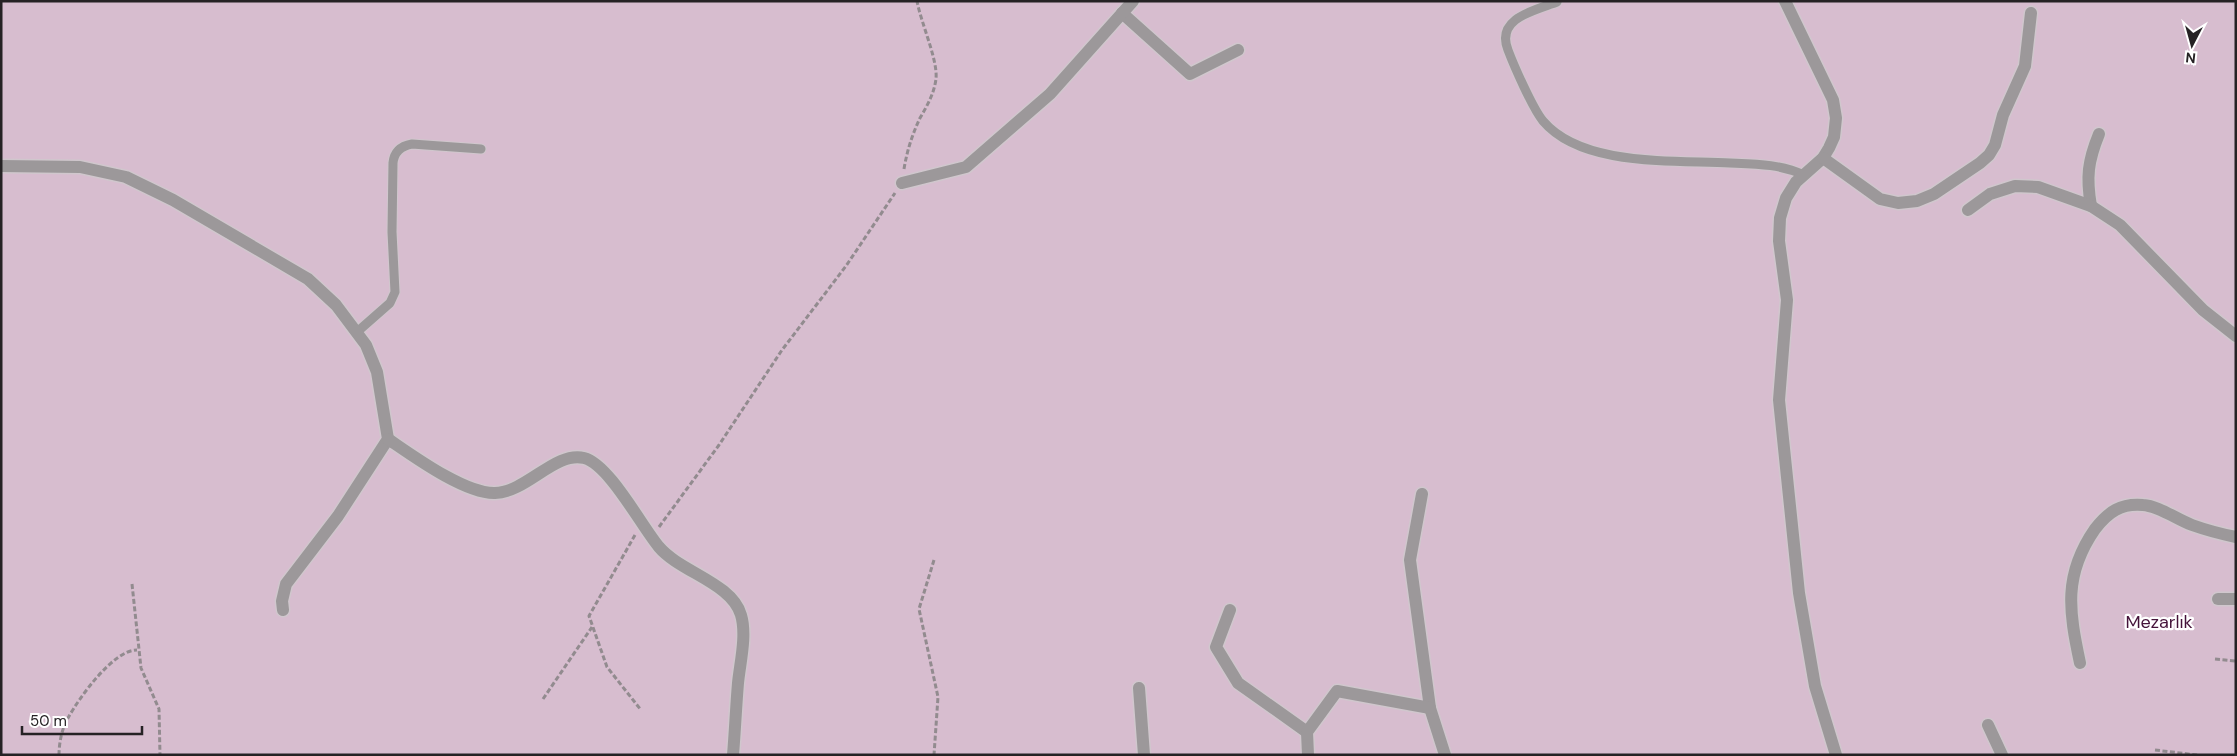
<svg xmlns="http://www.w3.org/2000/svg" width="2237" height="756" font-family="'DM Sans',sans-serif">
  <rect width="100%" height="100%" fill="#f5ebf2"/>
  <rect fill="#d7bdcf" x="1" y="1" width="2235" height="754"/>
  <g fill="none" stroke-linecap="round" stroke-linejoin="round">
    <defs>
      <g id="service">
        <path d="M1557,2C1536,10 1495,18 1508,50C1514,66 1533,109 1543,121C1582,167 1674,160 1730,163C1756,164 1780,164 1804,175"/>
        <path d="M357,332L390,303L395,292L392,232L393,163C394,152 401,146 412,144L481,149"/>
      </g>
      <g id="minor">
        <polyline points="1785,1 1833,100 1836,118 1834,137 1829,148 1823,158 1796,182 1786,198 1780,218 1779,241 1787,300 1779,400 1799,593 1815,686 1836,755"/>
        <polyline points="1122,13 1190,74 1238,50"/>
        <polyline points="1823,158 1880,199 1898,203 1917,201 1934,194 1980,163 1989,155 1995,145 2003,115 2025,66 2031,13"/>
        <polyline points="1,166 80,167 126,177 173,200 308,279 336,305 366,345 377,372 388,439 338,516 286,584 282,601 283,610"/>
        <polyline points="902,183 966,167 1050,94 1133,1"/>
        <path d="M2091,206C2086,177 2088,161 2099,134"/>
        <polyline points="1968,210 1990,194 2015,186 2038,187 2091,206 2120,225 2203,310 2236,336"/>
        <path d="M388,439C413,456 465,494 495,493C527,492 555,451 584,458C609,464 642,527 659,547C680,572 732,583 741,615C747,635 740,663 738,683C736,707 735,731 733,755"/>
        <polyline points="1422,494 1410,560 1430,708 1445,755"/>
        <polyline points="2218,599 2236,599"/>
        <polyline points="1230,610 1216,647 1238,683 1307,732"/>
        <path d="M2080,663C2069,611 2063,575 2095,529C2108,512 2121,503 2143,505C2159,506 2176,519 2192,525C2206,530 2221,534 2236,537"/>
        <polyline points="1139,688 1144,755"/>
        <polyline points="1988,725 2002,755"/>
        <polyline points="1308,755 1307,732 1337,691 1430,708"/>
      </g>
    </defs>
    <use href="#service" stroke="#d0c7cd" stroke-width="11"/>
    <use href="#minor" stroke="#d0c7cd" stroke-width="15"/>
    <g stroke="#928b8f" stroke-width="3" stroke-dasharray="5 2.5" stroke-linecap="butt">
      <path d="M904,169C907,151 912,135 920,118C927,106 934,94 936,79C938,60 921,23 917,1"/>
      <polyline points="659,527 719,445 782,350 846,266 895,193"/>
      <polyline points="635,535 589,616 607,667 641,710"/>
      <polyline points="934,560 919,609 938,697 934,755"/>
      <polyline points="132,584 141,668 159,709 160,755"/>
      <polyline points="2215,659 2236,661"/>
      <polyline points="543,699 592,627"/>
      <polyline points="2155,750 2197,755"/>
      <path d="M59,755C59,743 62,728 68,718C79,698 113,650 137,650"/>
    </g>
    <use href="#service" stroke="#9c989a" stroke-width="9"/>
    <use href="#minor" stroke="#9c989a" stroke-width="12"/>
  </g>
  <g text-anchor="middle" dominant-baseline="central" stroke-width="4.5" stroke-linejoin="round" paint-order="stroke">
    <g font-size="18" fill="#441239" stroke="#fff">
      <text x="2159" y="622">Mezarlık</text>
    </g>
  </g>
  <rect width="2237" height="756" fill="none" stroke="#252224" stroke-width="5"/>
  <g transform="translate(2192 45) rotate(186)" stroke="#ffffff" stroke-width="4" paint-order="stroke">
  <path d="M0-4L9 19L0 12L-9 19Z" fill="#252224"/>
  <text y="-8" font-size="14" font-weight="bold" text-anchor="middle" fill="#252224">N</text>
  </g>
  <path d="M22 726v8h120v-8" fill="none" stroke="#252224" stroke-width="2.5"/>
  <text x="30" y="726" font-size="15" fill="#252224" stroke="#ffffff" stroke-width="4" paint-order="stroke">50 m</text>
</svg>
